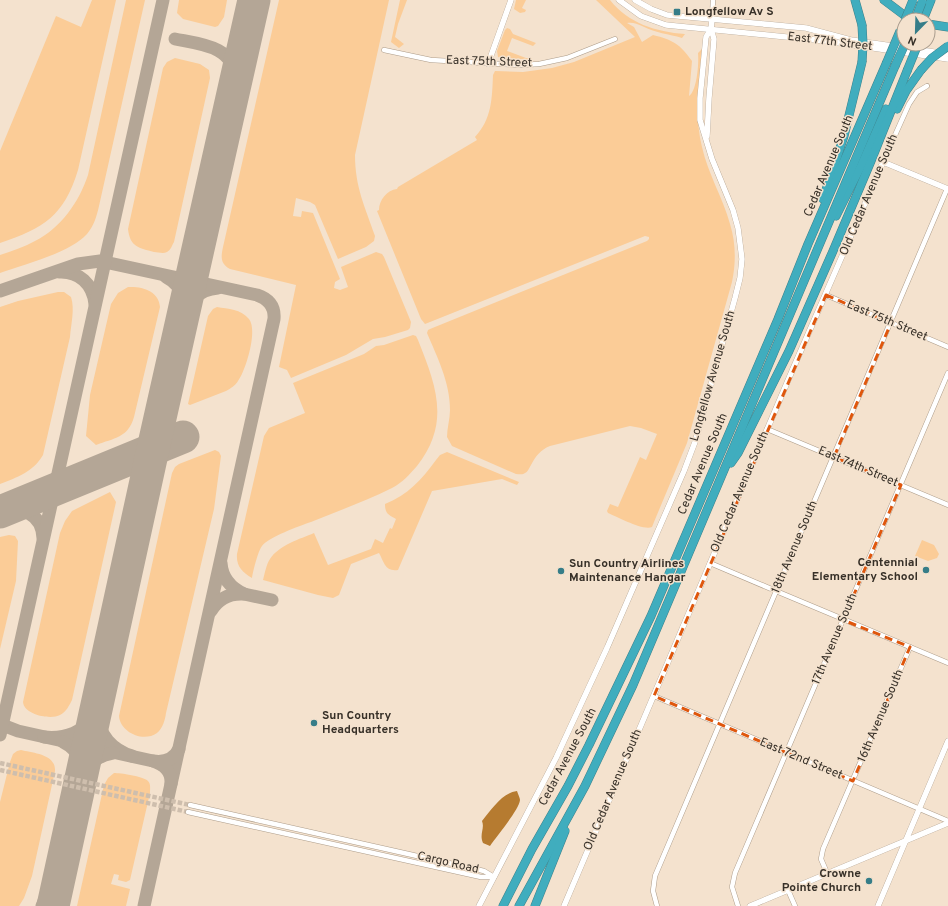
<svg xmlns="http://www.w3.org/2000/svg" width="948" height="906" font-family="Overpass,sans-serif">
  <rect width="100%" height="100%" fill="#f4e2ce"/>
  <g fill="#fbcc97">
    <path d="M92,0H116L78,170C64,216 44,228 0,243V151L56,16L81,27Z"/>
    <path d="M126,0H145L99,206C97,215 94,226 87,234C70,253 25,264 0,273V255C12,251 24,247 35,241C61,228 79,202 88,175Z"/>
    <polygon points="179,0 227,0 224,17 218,26 215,27 183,19 177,13"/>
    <path d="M279,0H389L355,155C355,187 365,207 375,236L374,241L366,247L338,259L315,205L310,202L296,198L293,216L301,217L302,211L313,213L340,279L335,282L334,288L340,290L348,287L341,267L376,252L382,254L384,257L411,322L410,328L408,330L385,337L373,339L346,355L291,378L287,370L279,367L296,285L230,269C220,263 221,257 223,247Z"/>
    <polygon points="400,0 407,0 398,24 395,37 404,44 399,48 391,42"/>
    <polygon points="516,0 526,0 522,8 526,10 525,12 520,13 514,9"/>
    <path d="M596,0H610C628,23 656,32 685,34L682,38C669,34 655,33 642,26C637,24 633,22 627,23L634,27L642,42L653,35C673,40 680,44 692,61L689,96C697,91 699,63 698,53L702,49C699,82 694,115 702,147C708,174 723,198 730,224C736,243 736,263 732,282L687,443L654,522L652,527C643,531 618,517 608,513L607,511L610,504L618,507L640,457L646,460L657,434L641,428L630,426L550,446C540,450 536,456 531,465C529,468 528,472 525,473C523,475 519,474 516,474L452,446L447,437C447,428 450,419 450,410C450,382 437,357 427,333L428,330L430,329L647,241L649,239V237L645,236L425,324L421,319L377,211L379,210C379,200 387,190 397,189L398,187L477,140L475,137C492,119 492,98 493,75L495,71L523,72L552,68L574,62L635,37Z"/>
    <polygon points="507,28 510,29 513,34 536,43 533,46 512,38 507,51 526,58 532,58 532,59 503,59 498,57 497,51 505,30"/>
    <path d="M175,58L200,64L209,70L210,78L174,242C172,245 171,250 167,252C163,254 158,252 154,252C139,248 130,247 128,229L163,68L167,62Z"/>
    <path d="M128,287C142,286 159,291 160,307L134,417C128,438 114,438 96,445L86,436L90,395L111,304L118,293Z"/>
    <path d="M58,292H64L71,297C75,309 71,324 70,337L43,455C33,472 18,477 0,484V307L18,301Z"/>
    <path d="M217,307C228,309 241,309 249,319C258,330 246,370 238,381C235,386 231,388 226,391L190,405L188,404L208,316L213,309Z"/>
    <path d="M413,335L416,336L418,340C436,385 451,423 417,466C410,474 402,483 392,488C366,501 338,511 311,522C299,526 269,537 262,546C258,551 253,571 252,578C242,572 236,566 237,554L264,436L269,428L305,413L293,383L364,354L376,346L384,345Z"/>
    <path d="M215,450L219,452L221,456L214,509L166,713C165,720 163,728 157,733C143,743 120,732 119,716L172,473L175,467L179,464Z"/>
    <path d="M447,452L519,482L517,485L502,479L432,491L398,570C385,572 384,562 379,553L351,564L339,595L333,598L318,595L263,580C265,573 266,565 270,559C279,545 300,539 314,533L328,565L371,549L375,539L383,543L390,528L392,529L396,519C389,515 385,514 385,504C408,495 422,479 436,460L440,455Z"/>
    <path d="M110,492L116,502L72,700C69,706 66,712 60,715C51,720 24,715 23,702L60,533L65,521L72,511Z"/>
    <polygon points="9,535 15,536 18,541 16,581 0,649 0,537"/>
    <polygon points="922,540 934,545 939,554 937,558 928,561 915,556"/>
    <path d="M21,750C33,753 56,754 55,771L32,876L24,898L19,906H0V802L10,762L13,754L17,751Z"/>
    <path d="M114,773C120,773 143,776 148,781C151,784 150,789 150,793L130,880L126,882L118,880L119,875L114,874L111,884L130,889L126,906H77L104,785L108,778Z"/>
  </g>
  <path fill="#b67b30" d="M517,791C518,794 520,798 520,800C519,810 496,837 490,846L483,843C479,834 485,829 482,821C492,809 502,793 517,791Z"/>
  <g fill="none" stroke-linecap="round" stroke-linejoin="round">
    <g stroke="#b4a696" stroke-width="13">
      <path d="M175,39C200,44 235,46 235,79C235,85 233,91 232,97"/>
      <path d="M59,272C79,271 93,284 95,304"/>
      <path d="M166,277C187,288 185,306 181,326C189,306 193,290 218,288"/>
      <path d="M0,291L78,264L100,261L257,295C269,299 275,307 274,319L144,906"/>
      <path d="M18,504C33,498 47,492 56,478"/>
      <path d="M0,512C21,506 42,513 43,538"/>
      <polyline points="244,594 272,600"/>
      <path d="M211,611C218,599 229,593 244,594C231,588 222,578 221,563"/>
      <polyline points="0,724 18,731 153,761"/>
      <polyline points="0,735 163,0"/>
      <path d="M44,737C64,739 86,733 94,713C98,705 99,694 102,686C101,695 98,705 98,714C98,735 113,750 132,756"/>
      <path d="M63,742C83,752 82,767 79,785C86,768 93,756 113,753"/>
      <path d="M171,784C172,771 164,765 153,761C165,763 174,759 179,749"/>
      <polyline points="42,906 65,851"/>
      <polyline points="54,906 55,894"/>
    </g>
    <g stroke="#b4a696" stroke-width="33">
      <polyline points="0,512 183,437"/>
      <polyline points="53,906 153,449 254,0"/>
    </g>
    <g stroke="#cebead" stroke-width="4.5" stroke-dasharray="4.5 2" stroke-linecap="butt">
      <polyline points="0,763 190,805"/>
      <polyline points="0,770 188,812"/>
    </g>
    <defs>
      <g id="minor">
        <polyline points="712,20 713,0"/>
        <polyline points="384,50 431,60 521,65 539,64 567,58 615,39"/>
        <polyline points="883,162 909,104 917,92 927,86"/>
        <polyline points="826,295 948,347"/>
        <polyline points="767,429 948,505"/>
        <polyline points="710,563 776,591 948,663"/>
        <polyline points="654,696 948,821"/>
        <polyline points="190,805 484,871 494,877"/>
        <polyline points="188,812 481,877 494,877"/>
        <polyline points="827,873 821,859 823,849 910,647"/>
        <polyline points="788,890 795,906"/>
        <polyline points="657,906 653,891 655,876 947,189"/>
        <polyline points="738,906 732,887 735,873 948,373"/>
      </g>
      <g id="tertiary">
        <polyline points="619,0 641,16 666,25 826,41 948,59"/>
        <polyline points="635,0 651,9 667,15 806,28 851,40 948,54"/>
        <polyline points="488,64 511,0"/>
        <polyline points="707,136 709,98 714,39 711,29"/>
        <polyline points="479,906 556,758 607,648 684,471 695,442 735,298 740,278 742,259 738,228 733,210 712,159 700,120 700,98 706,37 711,29 712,20"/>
        <polyline points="564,906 792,371 883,162 948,189"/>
        <polyline points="750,906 948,823"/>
        <polyline points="878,906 948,741"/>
      </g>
      <g id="motorway">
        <polyline points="855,0 862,25"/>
        <polyline points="884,0 904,15 916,20"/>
        <polyline points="923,20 931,0"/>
        <polyline points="928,24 948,27"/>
        <polyline points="897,109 906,91 921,70"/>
        <polyline points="823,199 844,136 862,62"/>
        <polyline points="836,216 861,166 886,109"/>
        <polyline points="731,463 738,453 789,351 833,251 871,161 907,71"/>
        <polyline points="503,906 532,849 568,786 589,745 651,616 778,319 808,244 886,64"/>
        <polyline points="519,906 585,786 633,685 895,66"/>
        <polyline points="535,906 565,831"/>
      </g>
    </defs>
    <use href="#minor" stroke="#ad9c89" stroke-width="5.5"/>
    <use href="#tertiary" stroke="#ad9c89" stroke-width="6"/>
    <use href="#motorway" stroke="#3d818a" stroke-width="9"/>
    <use href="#minor" stroke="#fff" stroke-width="4.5"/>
    <use href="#tertiary" stroke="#fff" stroke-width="5.5"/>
    <use href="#motorway" stroke="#40adbe" stroke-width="8"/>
    <defs>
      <g id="motorway-bridge">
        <polyline points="905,20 913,0"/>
        <polyline points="915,20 922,2"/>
        <polyline points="862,62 863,44 862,25"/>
        <polyline points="886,64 900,31"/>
        <polyline points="895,66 905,44"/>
        <polyline points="921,70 932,58 948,46"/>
        <polyline points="907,71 918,44"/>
      </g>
    </defs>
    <use href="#motorway-bridge" stroke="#3d818a" stroke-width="9" stroke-linecap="butt"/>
    <use href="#motorway-bridge" stroke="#40adbe" stroke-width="8"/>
  </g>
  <path fill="none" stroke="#df570d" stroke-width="3" stroke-dasharray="8 5" stroke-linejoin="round" d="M826,295L891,323L834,457L901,485L843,620L910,647L853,781L654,696Z"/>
  <g fill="#367d88" stroke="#f4e2ce" stroke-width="1.5">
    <rect x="673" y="8" width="8" height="8" rx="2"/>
    <circle cx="926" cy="570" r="4"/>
    <circle cx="561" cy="571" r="4"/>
    <circle cx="314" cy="723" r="4"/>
    <circle cx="869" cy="881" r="4"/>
  </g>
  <g text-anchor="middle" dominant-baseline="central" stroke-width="3" stroke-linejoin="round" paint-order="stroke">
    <g font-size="12" font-weight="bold" fill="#373028" stroke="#f4e2ce" text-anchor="start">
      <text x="685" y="12">Longfellow Av S</text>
      <text x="918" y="563" text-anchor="end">Centennial<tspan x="918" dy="14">Elementary School</tspan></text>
      <text x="569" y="564">Sun Country Airlines<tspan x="569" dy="14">Maintenance Hangar</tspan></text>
      <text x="322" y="716">Sun Country<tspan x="322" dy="14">Headquarters</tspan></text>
      <text x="861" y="874" text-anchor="end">Crowne<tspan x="861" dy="14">Pointe Church</tspan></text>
    </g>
    <g font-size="12" fill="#373028" stroke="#f4e2ce">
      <text transform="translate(830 42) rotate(7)">East 77th Street</text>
      <text transform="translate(489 62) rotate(2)">East 75th Street</text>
      <text transform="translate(829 166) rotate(-67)">Cedar Avenue South</text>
      <text transform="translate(869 195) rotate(-67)">Old Cedar Avenue South</text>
      <text transform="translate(887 321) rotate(23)">East 75th Street</text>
      <text transform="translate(713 376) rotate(-74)">Longfellow Avenue South</text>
      <text transform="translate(703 464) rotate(-67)">Cedar Avenue South</text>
      <text transform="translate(858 467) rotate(23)">East 74th Street</text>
      <text transform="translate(740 492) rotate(-67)">Old Cedar Avenue South</text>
      <text transform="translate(795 547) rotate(-67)">18th Avenue South</text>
      <text transform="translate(835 639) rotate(-67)">17th Avenue South</text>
      <text transform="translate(881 716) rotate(-67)">16th Avenue South</text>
      <text transform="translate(568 757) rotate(-62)">Cedar Avenue South</text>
      <text transform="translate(801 759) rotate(23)">East 72nd Street</text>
      <text transform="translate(613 790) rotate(-67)">Old Cedar Avenue South</text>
      <text transform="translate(448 863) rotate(13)">Cargo Road</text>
    </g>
  </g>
  <g transform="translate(916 32) rotate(203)"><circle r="19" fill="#f4e2ce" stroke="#a89b8c"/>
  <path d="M0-3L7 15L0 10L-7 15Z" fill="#367d88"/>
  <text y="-6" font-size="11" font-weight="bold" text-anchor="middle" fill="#373028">N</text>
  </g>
</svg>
